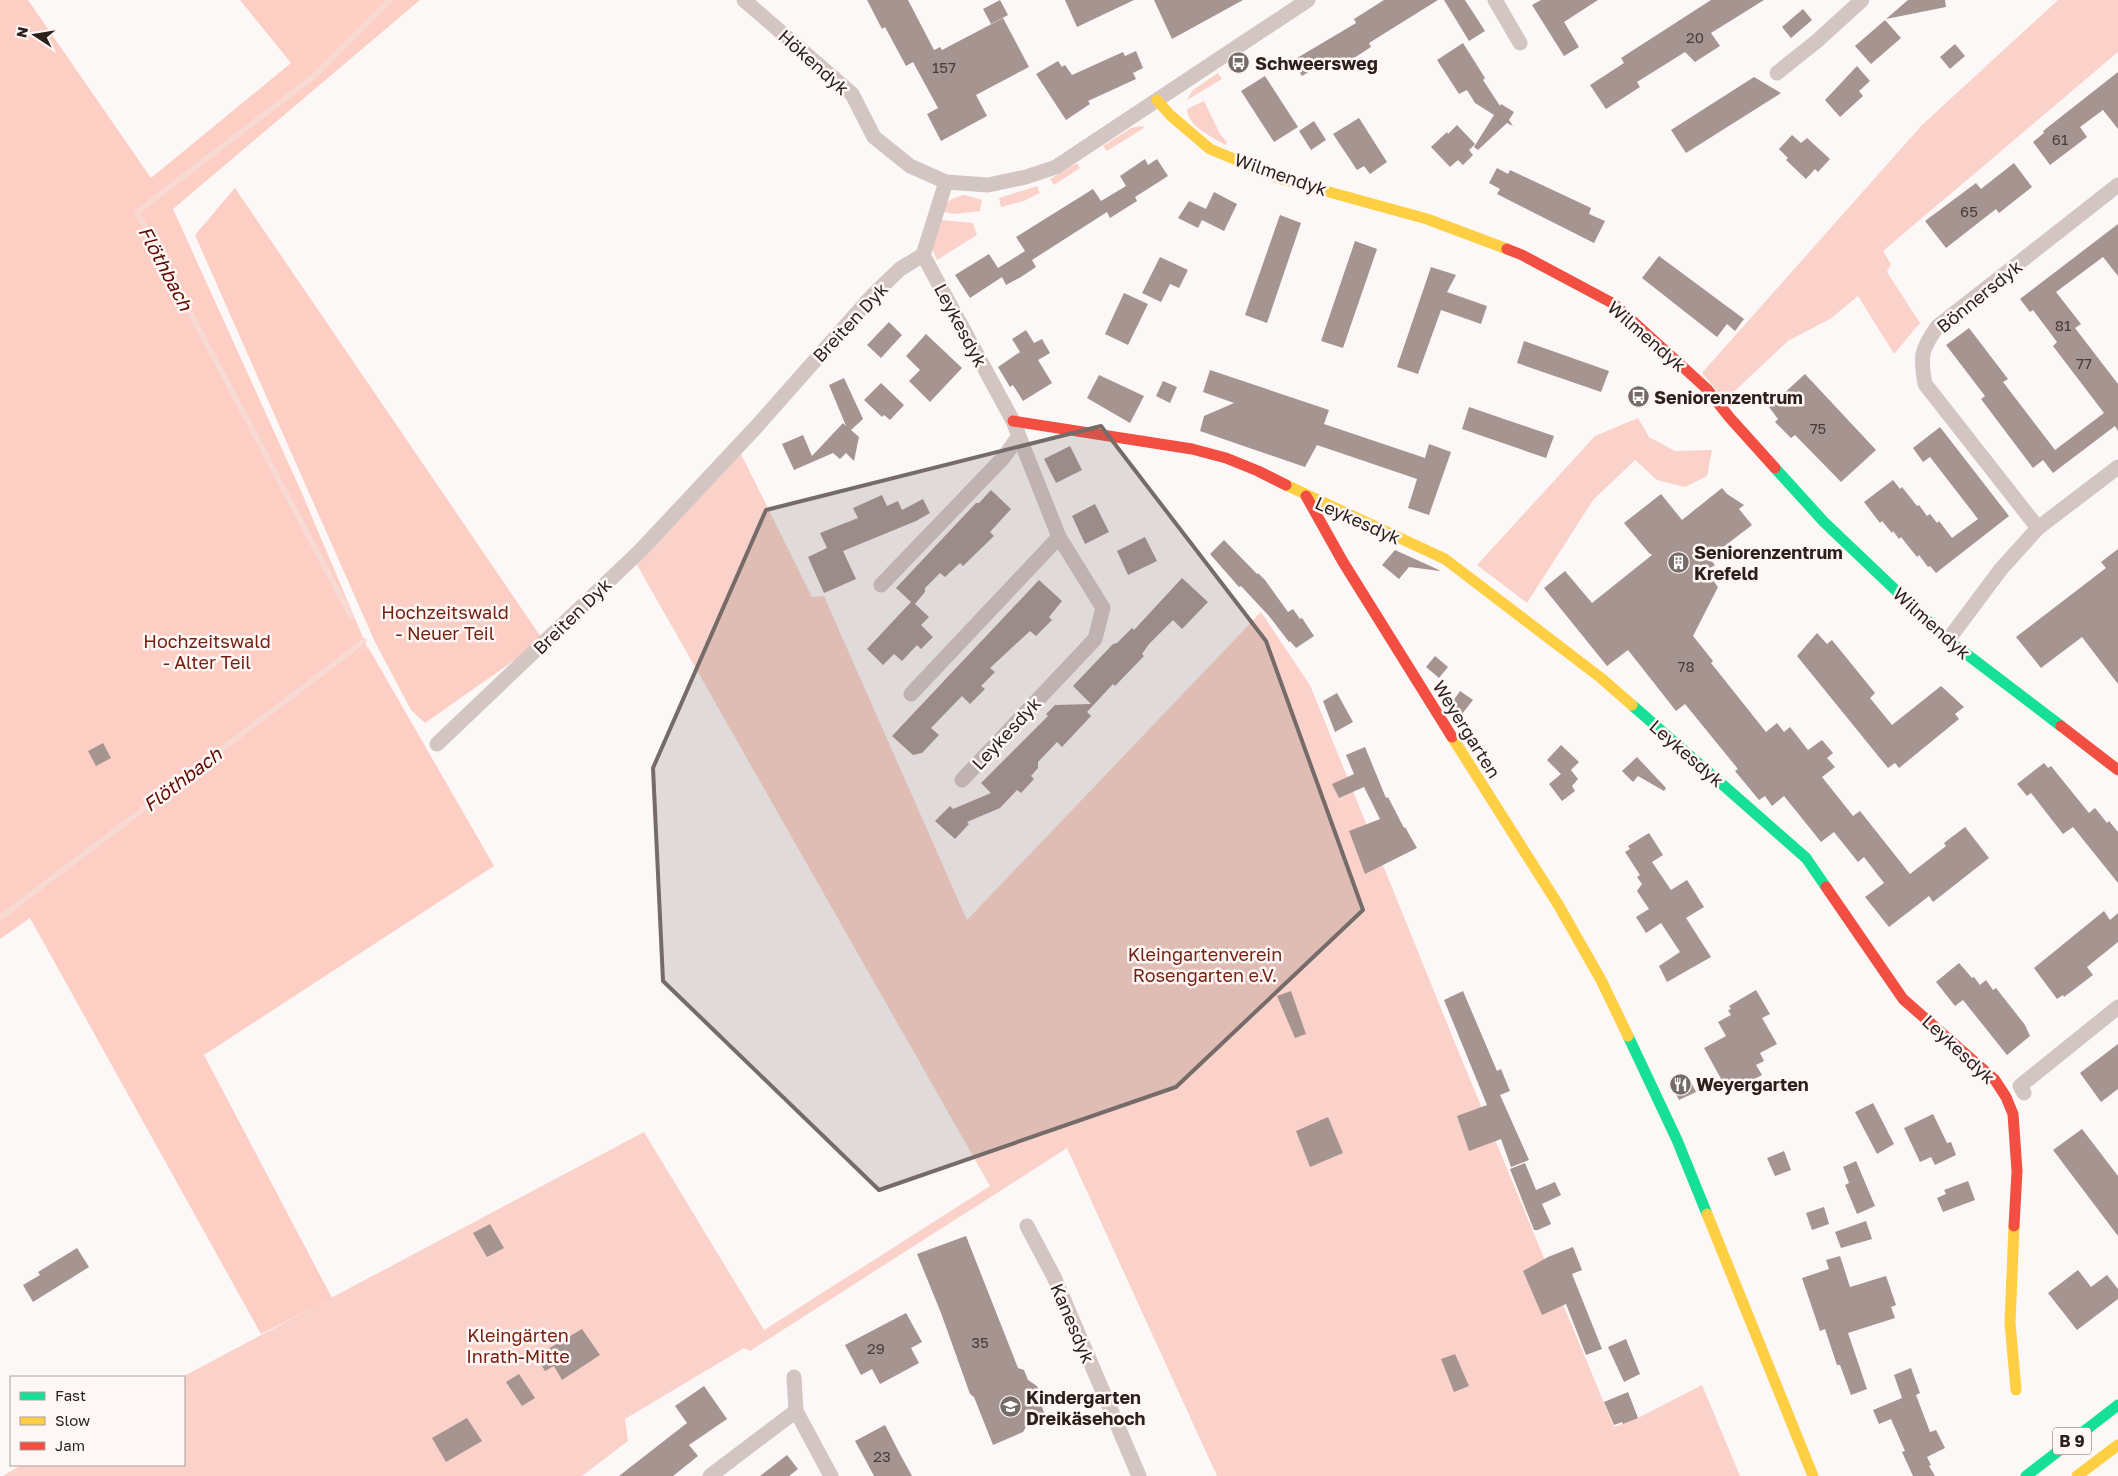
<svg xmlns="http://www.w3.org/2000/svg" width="2118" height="1476" font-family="'Golos Text',sans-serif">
  <rect width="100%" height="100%" fill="#fcf8f7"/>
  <g fill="#fbd2c9">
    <polygon points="2058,0 2118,0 2118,52 1883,251 1891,264 1887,272 1920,323 1894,354 1858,296 1830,319 1788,341 1725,400 1702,373 1922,125"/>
    <polygon points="1218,73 1222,79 1187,100 1193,90"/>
    <path d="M1204,101L1220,134L1227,142L1226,145C1212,137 1188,127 1187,109Z"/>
    <polygon points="1143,126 1144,128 1107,151 1103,146 1131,128"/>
    <polygon points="1077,163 1080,168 1054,185 1050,179"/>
    <polygon points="1037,186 1040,193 1024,201 1001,207 999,198"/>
    <path d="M965,195L982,200L980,211L954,214L940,211C947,201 953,197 965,195Z"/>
    <polygon points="941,220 973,223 977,235 937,260 932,249"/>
    <polygon points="1638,418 1649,437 1675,451 1712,450 1707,476 1685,487 1657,480 1635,460 1593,500 1527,603 1477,565 1595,436"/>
    <polygon points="741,454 812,597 824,596 967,920 1261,612 1310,685 1457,1048 1614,1427 1638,1418 1702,1385 1740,1476 1217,1476 1067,1148 750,1351 744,1348 625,1419 628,1441 582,1476 3,1476 21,1465 184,1465 184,1377 182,1377 644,1132 764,1330 990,1186 637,565 646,552"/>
  </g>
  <g fill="#fccec4">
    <polygon points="0,0 28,0 151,178 291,63 240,0 420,0 173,209 301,491 367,647 351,657 368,647 494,866 204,1055 332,1298 261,1334 30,918 0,939"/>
    <polygon points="235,188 543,640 425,723 411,710 375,642 195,235"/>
  </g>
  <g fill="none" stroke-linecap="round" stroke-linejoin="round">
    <g stroke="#f8dad4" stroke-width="5.5">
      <polyline points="351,616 137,212 313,77 390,0"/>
      <polyline points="0,918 364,641"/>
    </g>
  </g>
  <g fill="#a69491">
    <polygon points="867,0 908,0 934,50 940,47 942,50 1003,18 1029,67 976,95 987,116 941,141 927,114 938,108 913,62 906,66 885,27 882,29"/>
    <polygon points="1000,0 1008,15 991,24 983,9"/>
    <polygon points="1065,0 1134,0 1077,27"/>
    <polygon points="1154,0 1243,0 1172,39"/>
    <polygon points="1384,0 1438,0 1369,43 1371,47 1337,69 1330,59 1302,76 1292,61 1356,23 1354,19"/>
    <polygon points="1444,0 1465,0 1485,31 1469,41"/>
    <polygon points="1541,0 1598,0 1564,22 1579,47 1564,56 1532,5"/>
    <polygon points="1711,0 1764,0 1711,33 1720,46 1695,62 1685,52 1637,82 1640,87 1606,109 1590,85 1624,63 1621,58"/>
    <polygon points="1908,0 1945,0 1946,7 1886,19"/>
    <polygon points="1803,9 1812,20 1791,38 1782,27"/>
    <polygon points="1885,20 1901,38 1871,64 1855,46"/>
    <polygon points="1463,43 1485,78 1483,80 1500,106 1501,104 1514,112 1509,120 1513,126 1507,123 1478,150 1474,147 1494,115 1475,103 1467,90 1459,94 1437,60"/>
    <polygon points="1955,44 1965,56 1950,69 1940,57"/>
    <polygon points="1136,51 1143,68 1133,73 1136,79 1088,101 1090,104 1066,120 1036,74 1058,61 1062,67 1065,65 1072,75 1123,52 1125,56"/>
    <polygon points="1857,66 1870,81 1859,91 1863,96 1840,117 1825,100"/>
    <polygon points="2118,72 2118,129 2103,110 2080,127 2087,137 2050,165 2033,142 2044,133 2043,131"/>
    <polygon points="1265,76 1298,127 1274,142 1241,91"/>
    <polygon points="1754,77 1781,93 1686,153 1671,130"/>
    <polygon points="1359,118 1387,162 1370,174 1364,166 1357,170 1333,134"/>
    <polygon points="1314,121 1326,140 1311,150 1299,131"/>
    <polygon points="1457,125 1475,144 1469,150 1473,155 1463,165 1458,160 1450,167 1431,147 1447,132 1448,134"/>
    <polygon points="1792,135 1801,143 1807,138 1830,159 1818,172 1815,169 1806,179 1786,160 1788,158 1779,149"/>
    <polygon points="1145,159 1148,165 1157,159 1168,176 1135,197 1137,201 1110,218 1107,212 1032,260 1036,267 1021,277 1006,285 1002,277 970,298 955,275 989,254 998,268 1025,251 1016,237 1093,189 1101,201 1126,186 1120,176"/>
    <polygon points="2014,163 2032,187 1999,213 1996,209 1946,248 1925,221 1976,183 1981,189"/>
    <polygon points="1497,168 1508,174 1510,170 1591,208 1589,214 1605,221 1594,243 1497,194 1500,189 1489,183"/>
    <polygon points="1214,192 1237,204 1224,231 1202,220 1198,228 1178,218 1189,201 1206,209"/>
    <polygon points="1280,215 1301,223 1267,323 1245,315"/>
    <polygon points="2118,224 2118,276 2103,257 2056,292 2081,324 2075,328 2118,384 2118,431 2115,426 2053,473 2043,460 2033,468 1981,399 1985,396 1946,345 1969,328 2008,379 2003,382 2055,450 2104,413 2053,346 2057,342 2033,310 2030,312 2020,299"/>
    <polygon points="1355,241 1377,249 1343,348 1321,341"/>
    <polygon points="1659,256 1744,319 1735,331 1727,324 1717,337 1642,278"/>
    <polygon points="1160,257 1188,270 1179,288 1170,284 1161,302 1142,293"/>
    <polygon points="1431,267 1456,275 1447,292 1487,306 1481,324 1441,310 1418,374 1397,367"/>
    <polygon points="1124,293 1148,304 1128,345 1105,334"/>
    <polygon points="889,322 902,335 881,358 867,345"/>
    <polygon points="1026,330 1034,343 1042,339 1050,353 1038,360 1052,383 1023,401 1013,385 1010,387 998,367 1020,352 1012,339"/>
    <polygon points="926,334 962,368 930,402 909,381 920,370 906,356"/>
    <polygon points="1524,341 1609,371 1601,392 1517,363"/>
    <polygon points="1210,370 1329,410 1324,424 1425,458 1429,444 1451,452 1429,515 1408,508 1417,479 1317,445 1305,467 1200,431 1204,416 1234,403 1203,392"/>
    <polygon points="1805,374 1876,450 1841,482 1795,435 1791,438 1775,422 1778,419 1769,407"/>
    <polygon points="1099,375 1144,396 1130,423 1087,398"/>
    <polygon points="844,378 863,419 851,430 859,437 854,461 846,453 840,459 833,453 794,470 782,444 803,435 812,456 843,423 846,426 829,385"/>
    <polygon points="1163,381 1177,387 1170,403 1156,396"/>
    <polygon points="881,383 904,405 890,420 884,415 882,417 864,400"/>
    <polygon points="1469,407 1554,436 1546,458 1462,429"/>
    <polygon points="1940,427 2009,516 1936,573 1930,566 1928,567 1919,555 1917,557 1901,537 1899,539 1893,531 1892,533 1882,521 1880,523 1864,502 1893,480 1900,489 1902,487 1917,506 1919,505 1927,516 1930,514 1937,523 1939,521 1952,538 1978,519 1930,457 1923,462 1913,448"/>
    <polygon points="1070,446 1082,470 1056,483 1044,459"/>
    <polygon points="1722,488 1727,494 1744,505 1739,509 1752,525 1709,558 1715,565 1706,571 1718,587 1693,636 1713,661 1711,663 1766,732 1777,723 1784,732 1790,727 1808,750 1822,740 1833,753 1827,758 1835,767 1822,777 1853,816 1860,811 1910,874 1946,846 1944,843 1965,827 1989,858 1933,902 1929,896 1889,927 1865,897 1884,883 1864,857 1858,862 1834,832 1821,842 1784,796 1772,806 1765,796 1759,800 1735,771 1738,769 1685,704 1676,711 1628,650 1607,666 1544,588 1565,571 1592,603 1652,555 1649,553 1624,523 1661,494 1682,520"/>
    <polygon points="991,490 1011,509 990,532 994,536 963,566 960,563 945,577 940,573 925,588 925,592 915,604 929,617 921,625 933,637 921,649 917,645 902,661 894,654 883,665 867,649 911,602 896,588 976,503 979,503"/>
    <polygon points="882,495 887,506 898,501 902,510 923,499 930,513 916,521 843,551 856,579 824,593 808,557 827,548 820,533 858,518 853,508"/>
    <polygon points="1095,504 1109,532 1085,544 1072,516"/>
    <polygon points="1145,537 1157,561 1128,575 1117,551"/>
    <polygon points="1224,540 1257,574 1258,573 1265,580 1288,612 1293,609 1300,619 1302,618 1314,636 1296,648 1290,641 1289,642 1269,616 1241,586 1239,587 1210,554"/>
    <polygon points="2118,549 2118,684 2082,637 2041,668 2016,637 2106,568 2101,562"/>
    <polygon points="1395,550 1439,570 1440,571 1409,567 1399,579 1382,565"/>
    <polygon points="1182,578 1208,602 1182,629 1173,620 1149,644 1142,654 1144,656 1115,686 1113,684 1087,712 1091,716 1062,747 1057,742 1038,762 1038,768 1031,776 1034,779 1021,793 1017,790 1000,808 967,822 969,824 955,839 935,821 950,806 953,809 991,793 981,783 1048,716 1046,714 1055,705 1091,704 1073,686 1113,644 1117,643 1132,628 1134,630"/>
    <polygon points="1039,580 1062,601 1049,617 1052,620 1036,636 1030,631 990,668 995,672 981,686 985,689 970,704 962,696 931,728 939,735 922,753 913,755 892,736"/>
    <polygon points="1817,633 1827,644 1832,640 1875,693 1870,698 1892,725 1941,686 1964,707 1955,714 1959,719 1899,768 1895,763 1888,768 1797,656"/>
    <polygon points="1435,656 1448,667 1439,678 1426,667"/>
    <polygon points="1460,691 1473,700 1462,714 1451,704"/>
    <polygon points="1337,693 1353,722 1335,732 1323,701"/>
    <polygon points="103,743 111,758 96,766 88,751"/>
    <polygon points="1561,745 1579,762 1571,770 1578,779 1572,786 1575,791 1562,801 1549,784 1561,774 1547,760"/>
    <polygon points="1365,747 1386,798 1388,797 1404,828 1405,827 1417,848 1365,874 1349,831 1380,819 1364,787 1339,798 1332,784 1354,774 1346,755"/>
    <polygon points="1637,757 1666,788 1664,791 1638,776 1633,782 1622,771"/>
    <polygon points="2044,763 2048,768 2051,766 2089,813 2095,808 2107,823 2109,821 2118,832 2118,883 2073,827 2063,834 2031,793 2027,796 2017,784"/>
    <polygon points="1649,833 1663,855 1652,862 1671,890 1687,880 1704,907 1686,918 1711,957 1667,982 1659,966 1680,952 1661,923 1646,933 1636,917 1649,909 1637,891 1642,884 1637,877 1640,875 1625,852 1630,849 1628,846"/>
    <polygon points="2104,911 2110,920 2118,913 2118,942 2087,967 2093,975 2064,997 2063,995 2057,999 2034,968"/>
    <polygon points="1959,963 1972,978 1974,977 1980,985 1986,980 1993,990 1996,988 2025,1025 2030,1036 2007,1055 1963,1000 1955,1006 1936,982"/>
    <polygon points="1756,990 1770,1014 1762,1018 1777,1044 1760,1053 1764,1061 1756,1065 1762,1075 1729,1093 1704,1048 1726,1036 1718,1022 1731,1015 1728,1010 1731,1009 1729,1006"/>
    <polygon points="1291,991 1306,1034 1295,1038 1277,996"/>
    <polygon points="1463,991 1497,1071 1501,1069 1510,1091 1500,1095 1529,1160 1511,1167 1501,1139 1469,1151 1457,1116 1487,1105 1444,1000"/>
    <polygon points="2118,1044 2118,1089 2101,1102 2080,1073"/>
    <polygon points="1687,1075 1696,1092 1679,1100 1671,1084"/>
    <polygon points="1873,1103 1894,1144 1877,1154 1855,1112"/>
    <polygon points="1933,1114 1947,1143 1951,1142 1956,1155 1935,1165 1931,1157 1920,1162 1904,1128"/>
    <polygon points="1328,1117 1343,1153 1310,1167 1296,1131"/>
    <polygon points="2082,1129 2118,1176 2118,1236 2053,1150"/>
    <polygon points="1784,1151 1791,1170 1775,1176 1767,1158"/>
    <polygon points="1856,1161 1875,1206 1857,1214 1845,1185 1849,1183 1843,1167"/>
    <polygon points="1525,1163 1536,1190 1555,1182 1561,1195 1542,1204 1551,1224 1538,1230 1534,1230 1510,1169"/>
    <polygon points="1968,1181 1975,1200 1943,1212 1937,1198 1946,1194 1944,1190"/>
    <polygon points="1824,1207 1829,1224 1812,1230 1806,1213"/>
    <polygon points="1866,1221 1872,1239 1841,1248 1835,1232"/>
    <polygon points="490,1224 504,1248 487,1257 473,1233"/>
    <polygon points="966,1236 1018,1368 1024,1370 1028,1380 1037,1386 1040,1393 1040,1402 1046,1417 1027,1425 1023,1432 993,1445 974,1397 970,1394 941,1313 917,1254"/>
    <polygon points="1573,1247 1582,1270 1572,1274 1602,1349 1586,1355 1566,1304 1542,1315 1523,1271 1548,1257"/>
    <polygon points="77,1248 89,1267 33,1302 23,1285 40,1275 38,1272"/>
    <polygon points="1840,1256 1850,1287 1886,1276 1896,1305 1891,1307 1895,1318 1848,1333 1867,1389 1851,1395 1840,1365 1837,1365 1825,1329 1820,1331 1802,1278 1829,1269 1826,1260"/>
    <polygon points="2078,1270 2091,1287 2107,1275 2118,1289 2118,1299 2077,1330 2048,1293"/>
    <polygon points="906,1313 922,1342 911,1348 919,1363 880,1384 872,1369 861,1375 845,1345"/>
    <polygon points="582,1329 600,1355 562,1380 554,1366 545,1371 536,1356"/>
    <polygon points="1626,1339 1640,1374 1624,1382 1608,1347"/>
    <polygon points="1455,1354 1469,1386 1454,1392 1441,1359"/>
    <polygon points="1911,1368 1920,1393 1916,1395 1930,1432 1936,1430 1945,1448 1927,1457 1931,1465 1929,1466 1935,1476 1913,1476 1902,1452 1905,1451 1891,1419 1879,1424 1873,1410 1902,1398 1894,1375"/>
    <polygon points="519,1374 535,1398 522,1406 506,1382"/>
    <polygon points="704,1386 727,1419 689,1445 698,1456 673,1476 619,1476 687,1423 675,1406"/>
    <polygon points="1628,1392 1638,1418 1623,1424 1622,1422 1614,1425 1604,1402"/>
    <polygon points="467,1418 482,1441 446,1462 432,1438"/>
    <polygon points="885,1425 901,1456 912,1476 874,1476 866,1461 855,1441"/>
    <polygon points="787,1455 798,1469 789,1476 760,1476"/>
  </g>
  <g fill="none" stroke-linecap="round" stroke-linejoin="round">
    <g stroke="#d3c5c2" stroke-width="15">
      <polyline points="744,0 852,94 874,137 910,166 946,182 988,185 1026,177 1056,167 1308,0"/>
      <polyline points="1495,0 1520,43"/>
      <polyline points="1777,73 1817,41 1862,0"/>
      <polyline points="923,255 1013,421 1059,537 1103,608 1095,639 962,780"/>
      <path d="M2038,528L1925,384C1920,356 1921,350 1937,327L2118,185"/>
      <polyline points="881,585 1004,457 1018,437"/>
      <polyline points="1948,640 2001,569 2038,528 2118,467"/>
      <polyline points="911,694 1059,537"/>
      <polyline points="437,744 640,551 757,426 872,296 900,269 923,255 946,182"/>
      <polyline points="2024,1093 2020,1086 2118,1007"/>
      <polyline points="1027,1226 1054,1277 1139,1476"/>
      <polyline points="794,1377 796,1411 831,1476"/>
      <polyline points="710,1476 796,1411"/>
    </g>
    <g stroke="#16e098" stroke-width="11">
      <polyline points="1775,468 1824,522 1948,640 2061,726"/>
      <polyline points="1632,705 1806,858 1826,887"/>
      <polyline points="1628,1036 1677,1140 1707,1214"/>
      <polyline points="2026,1476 2118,1405"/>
    </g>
    <g stroke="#ffcf43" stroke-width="11">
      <polyline points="1157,100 1170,115 1210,149 1282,179 1427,219 1507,249"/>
      <polyline points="1286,485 1445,559 1601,678 1632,705"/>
      <polyline points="1452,737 1559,906 1601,980 1628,1036"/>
      <polyline points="1707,1214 1813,1476"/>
      <polyline points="2014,1226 2010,1323 2016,1390"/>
      <polyline points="2077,1476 2118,1445"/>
    </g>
    <g stroke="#f24e42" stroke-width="11">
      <polyline points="1507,249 1522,255 1614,304 1707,389 1730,418 1775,468"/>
      <polyline points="1013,421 1192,449 1226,458 1258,471 1286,485"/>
      <polyline points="1306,496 1343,562 1452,737"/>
      <polyline points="2061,726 2118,770"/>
      <polyline points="1826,887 1903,999 1995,1080 2006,1097 2013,1114 2017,1171 2014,1226"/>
    </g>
  </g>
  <path fill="#756b69" fill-opacity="0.2" stroke="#756b69" stroke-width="4" stroke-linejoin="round" d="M1101,426L1266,641L1363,910L1176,1087L879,1190L663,981L653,768L766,510Z"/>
  <defs>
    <symbol id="bus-disc" viewBox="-11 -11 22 22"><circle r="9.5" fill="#756b69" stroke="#fef7f5"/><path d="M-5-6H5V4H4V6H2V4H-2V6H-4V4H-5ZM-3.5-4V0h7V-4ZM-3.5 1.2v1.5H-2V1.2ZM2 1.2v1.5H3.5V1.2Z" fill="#fff"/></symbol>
    <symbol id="building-disc" viewBox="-11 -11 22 22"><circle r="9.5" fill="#756b69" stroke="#fef7f5"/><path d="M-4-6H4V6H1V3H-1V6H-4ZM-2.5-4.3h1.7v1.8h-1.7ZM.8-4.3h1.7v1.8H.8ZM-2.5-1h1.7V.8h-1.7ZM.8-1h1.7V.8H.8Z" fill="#fff"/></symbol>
    <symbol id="restaurant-disc" viewBox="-11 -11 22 22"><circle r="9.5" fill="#756b69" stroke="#fef7f5"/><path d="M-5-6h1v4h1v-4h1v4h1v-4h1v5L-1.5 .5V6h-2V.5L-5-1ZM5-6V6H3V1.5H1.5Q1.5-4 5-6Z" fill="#fff"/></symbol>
    <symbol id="school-disc" viewBox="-11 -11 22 22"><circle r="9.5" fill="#756b69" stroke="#fef7f5"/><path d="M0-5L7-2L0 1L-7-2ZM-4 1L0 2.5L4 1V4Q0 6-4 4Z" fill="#fff"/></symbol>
  </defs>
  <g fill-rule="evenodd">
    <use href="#bus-disc" x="1226" y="50" width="25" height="25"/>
    <use href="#bus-disc" x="1626" y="384" width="25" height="25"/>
    <use href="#building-disc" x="1666" y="550" width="25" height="25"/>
    <use href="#restaurant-disc" x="1668" y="1072" width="25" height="25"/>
    <use href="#school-disc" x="998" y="1394" width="25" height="25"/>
  </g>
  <g text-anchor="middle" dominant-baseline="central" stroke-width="5" stroke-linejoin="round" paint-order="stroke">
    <g font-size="15" fill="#4a3c39">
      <text x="1695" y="37">20</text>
      <text x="944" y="67">157</text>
      <text x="2060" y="139">61</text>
      <text x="1969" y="211">65</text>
      <text x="2063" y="325">81</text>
      <text x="2084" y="363">77</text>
      <text x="1818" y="428">75</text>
      <text x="1686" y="666">78</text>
      <text x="980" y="1342">35</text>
      <text x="876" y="1348">29</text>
      <text x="882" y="1456">23</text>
    </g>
    <rect fill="#fef7f5" stroke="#6b605d" stroke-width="1" x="2053" y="1427.5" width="38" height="27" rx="4"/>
    <g font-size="16" font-weight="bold" fill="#2c1f1c">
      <text x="2072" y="1441">B 9</text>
    </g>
    <g font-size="18" fill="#2c1f1c" stroke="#fef7f5">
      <text transform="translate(814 62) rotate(42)">Hökendyk</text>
      <text transform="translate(1281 174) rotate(19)">Wilmendyk</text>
      <text transform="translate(1979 296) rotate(-39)">Bönnersdyk</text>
      <text transform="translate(850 322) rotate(-47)">Breiten Dyk</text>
      <text transform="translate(961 325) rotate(62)">Leykesdyk</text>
      <text transform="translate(1647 336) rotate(41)">Wilmendyk</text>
      <text transform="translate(1358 520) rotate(24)">Leykesdyk</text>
      <text transform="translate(572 616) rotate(-44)">Breiten Dyk</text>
      <text transform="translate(1932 623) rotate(42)">Wilmendyk</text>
      <text transform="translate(1467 729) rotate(58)">Weyergarten</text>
      <text transform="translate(1006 733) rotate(-47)">Leykesdyk</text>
      <text transform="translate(1687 753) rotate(41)">Leykesdyk</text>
      <text transform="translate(1959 1049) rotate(43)">Leykesdyk</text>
      <text transform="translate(1073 1323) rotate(67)">Kanesdyk</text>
    </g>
    <g font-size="18" font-weight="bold" fill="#2c1f1c" stroke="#fef7f5" text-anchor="start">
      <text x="1255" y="63">Schweersweg</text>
      <text x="1654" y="397">Seniorenzentrum</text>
      <text x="1694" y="552">Seniorenzentrum<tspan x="1694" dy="21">Krefeld</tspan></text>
      <text x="1696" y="1084">Weyergarten</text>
      <text x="1026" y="1397">Kindergarten<tspan x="1026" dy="21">Dreikäsehoch</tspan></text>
    </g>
    <g font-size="18" fill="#752011" stroke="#fef7f5">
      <text x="445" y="612">Hochzeitswald<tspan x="445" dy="21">- Neuer Teil</tspan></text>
      <text x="207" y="641">Hochzeitswald<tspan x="207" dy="21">- Alter Teil</tspan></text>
      <text x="1205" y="954">Kleingartenverein<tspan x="1205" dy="21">Rosengarten e.V.</tspan></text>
      <text x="518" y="1335">Kleingärten<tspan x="518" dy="21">Inrath-Mitte</tspan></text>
    </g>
    <g font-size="19" font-style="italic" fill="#620a00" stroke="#fef7f5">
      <text transform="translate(166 268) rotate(62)">Flöthbach</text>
      <text transform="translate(182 779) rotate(-37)">Flöthbach</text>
    </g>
  </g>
  <rect x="10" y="1376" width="175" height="90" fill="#fef7f5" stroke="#aaa19e"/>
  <rect x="20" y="1392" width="25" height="8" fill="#16e098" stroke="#aaa19e"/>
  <text x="55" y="1401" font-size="15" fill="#2c1f1c">Fast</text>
  <rect x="20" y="1417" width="25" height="8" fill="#ffcf43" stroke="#aaa19e"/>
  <text x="55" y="1426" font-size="15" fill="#2c1f1c">Slow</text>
  <rect x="20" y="1442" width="25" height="8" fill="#f24e42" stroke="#aaa19e"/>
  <text x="55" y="1451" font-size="15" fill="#2c1f1c">Jam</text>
  <g transform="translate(35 35) rotate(282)" stroke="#fef7f5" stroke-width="4" paint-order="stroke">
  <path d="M0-4L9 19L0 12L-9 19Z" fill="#2c1f1c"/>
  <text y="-8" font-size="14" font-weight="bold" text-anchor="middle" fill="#2c1f1c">N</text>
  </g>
</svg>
